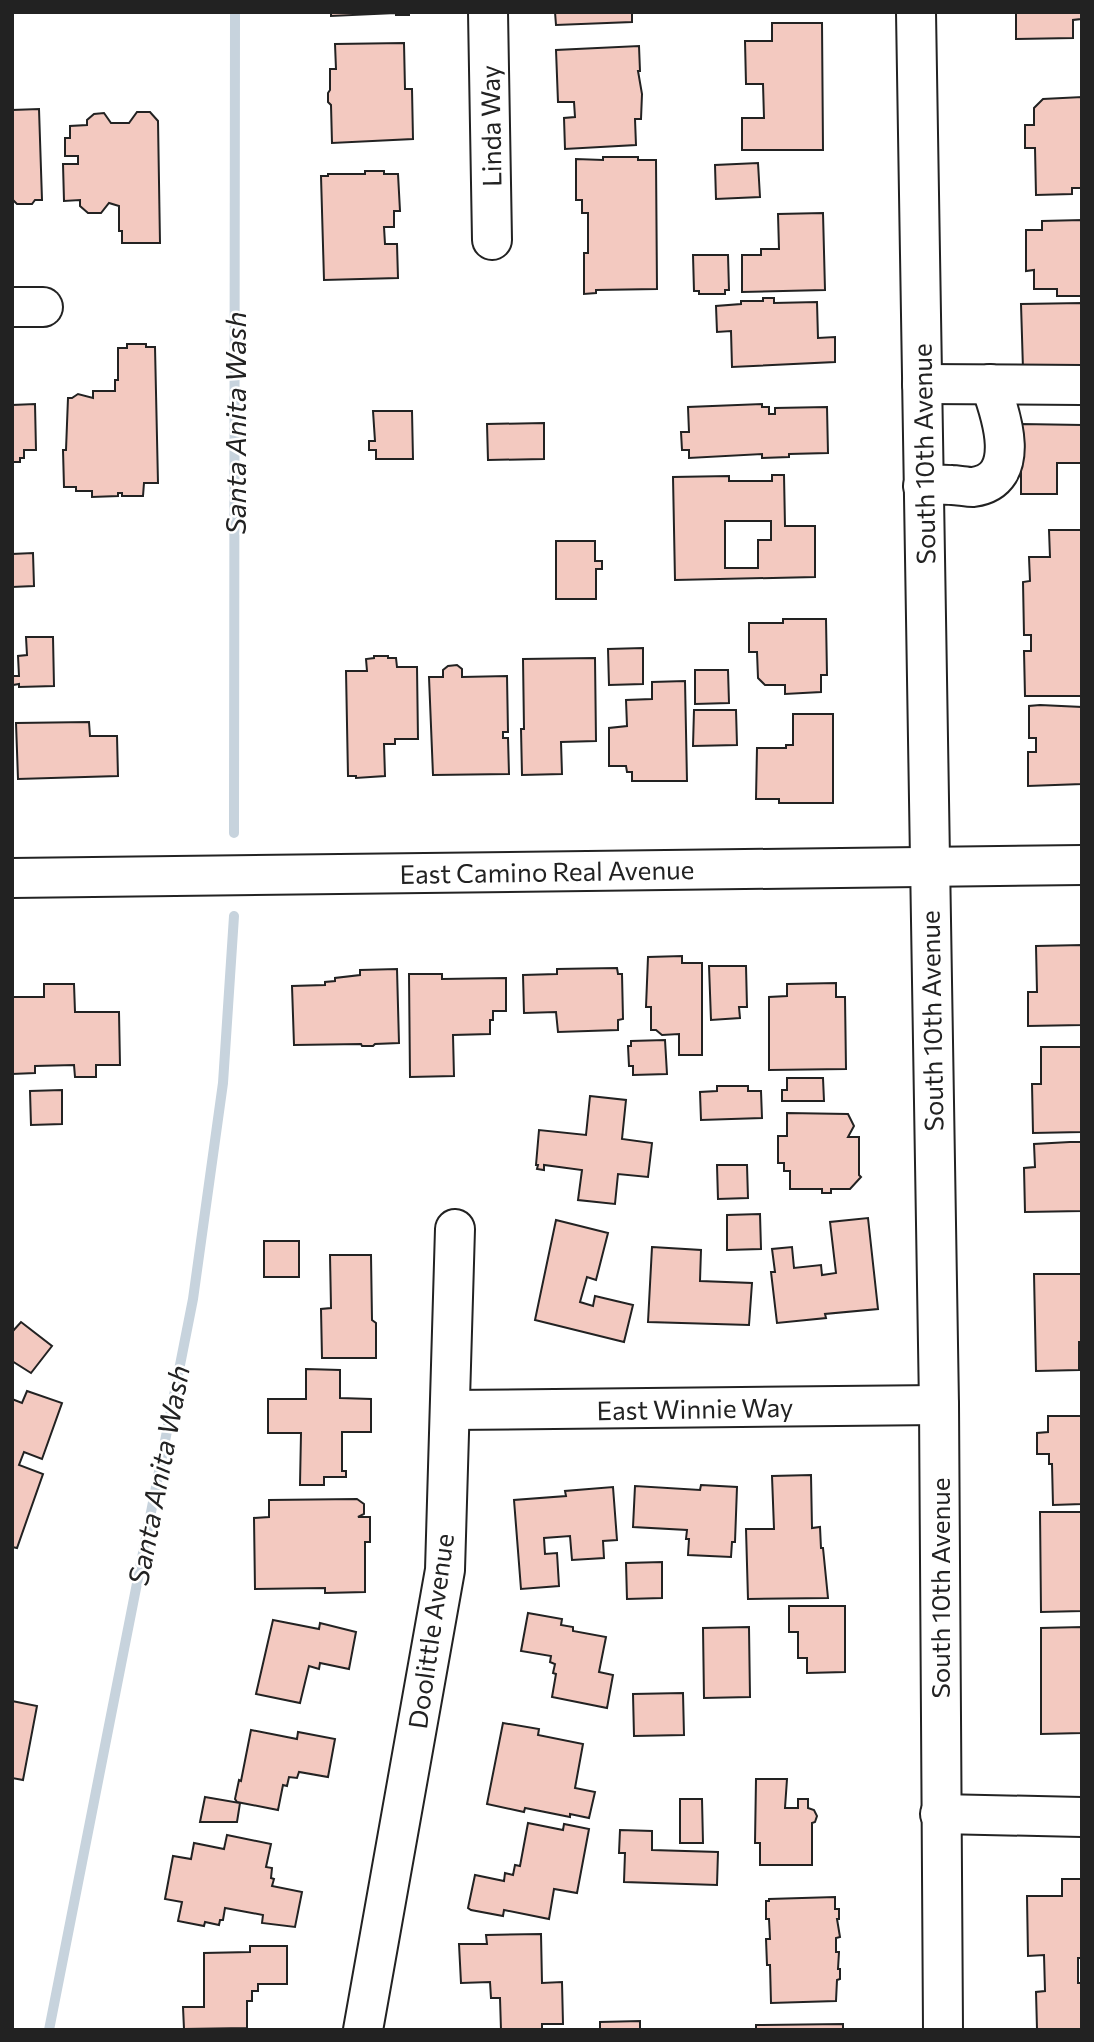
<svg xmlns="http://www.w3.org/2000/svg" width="1094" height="2042" font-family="Commissioner,sans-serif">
  <rect width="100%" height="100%" fill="#fff"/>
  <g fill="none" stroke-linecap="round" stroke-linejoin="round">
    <g stroke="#c7d3dd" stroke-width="10">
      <polyline points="234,833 235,12"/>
      <polyline points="49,2030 193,1299 223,1083 234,916"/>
    </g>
  </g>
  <g fill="#f3c9c0" stroke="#222" stroke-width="2" fill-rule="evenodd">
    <polygon points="331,12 409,12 409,15 396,15 396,13 331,16"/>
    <polygon points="555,12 632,12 632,22 556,25"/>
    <polygon points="1016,12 1081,12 1081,19 1073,20 1073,38 1016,39"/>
    <polygon points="772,23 822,23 823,150 742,150 742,118 764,118 763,84 746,84 745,41 772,41"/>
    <polygon points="404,43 405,89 412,89 413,139 332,143 331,105 328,102 328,93 330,90 330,69 336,69 335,44"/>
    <polygon points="639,46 640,71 638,71 642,94 641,119 635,119 636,145 565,149 564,118 575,117 574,102 558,102 556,50"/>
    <polygon points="1082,97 1082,188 1072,188 1072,194 1036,195 1035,148 1025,148 1025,125 1034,125 1034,108 1043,99"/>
    <polygon points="39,109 42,200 35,200 32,204 17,204 12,199 12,110"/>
    <polygon points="137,112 150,112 158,121 160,243 122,243 122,231 119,231 119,206 109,203 101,213 88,213 80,206 80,200 64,201 63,164 78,164 78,156 65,156 65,138 70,138 70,126 87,125 87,120 94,114 104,113 111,123 129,123"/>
    <polygon points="603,157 638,157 638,160 656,160 657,289 596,290 596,293 584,294 584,253 588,253 588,213 582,213 582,200 576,200 576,159 603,160"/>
    <polygon points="758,163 760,197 716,199 715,165"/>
    <polygon points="365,171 384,171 384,174 398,174 400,211 394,211 394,227 384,227 385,244 397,244 398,278 324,280 321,176 328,176 328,174 365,174"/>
    <polygon points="823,213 825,290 742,292 742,255 761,255 761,249 779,249 778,214"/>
    <polygon points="1082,220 1082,296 1057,296 1057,289 1034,289 1034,270 1026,271 1026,230 1042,230 1042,221"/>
    <polygon points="693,255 728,255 729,290 725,290 725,294 699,294 699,291 694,291"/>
    <polygon points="763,298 774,298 774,303 817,302 818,338 835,337 835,362 732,367 731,331 717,332 716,306 741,304 741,301 763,301"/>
    <polygon points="1082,303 1082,370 1023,369 1021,304"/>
    <polygon points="127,344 146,344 146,347 155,347 158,483 144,483 143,496 122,496 122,493 118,493 118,496 92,497 92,491 76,491 76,487 64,487 63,450 66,450 68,398 72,398 78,394 93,398 93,391 115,391 115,380 118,380 118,348 127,348"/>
    <polygon points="35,404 36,450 24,450 24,458 20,458 20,462 12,462 12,405"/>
    <polygon points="762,404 762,407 769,407 769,414 775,414 775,408 827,407 828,453 789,454 789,457 762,458 762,454 689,458 689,450 682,450 681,432 689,432 688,407"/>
    <polygon points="373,411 412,411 413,459 376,459 376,450 369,450 369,441 375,441"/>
    <polygon points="544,423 544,459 488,460 487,424"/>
    <polygon points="1021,424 1082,425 1082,463 1057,463 1057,494 1021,494"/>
    <path d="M772,475H784L785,526H815V577L675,580L673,477L729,476V481H772ZM725,521H771V540H758V568H725Z"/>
    <polygon points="1049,530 1082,530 1082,696 1025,696 1024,651 1031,651 1031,635 1024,635 1023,582 1030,581 1029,557 1050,557"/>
    <polygon points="556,541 595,541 595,561 602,561 602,569 596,569 596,599 556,599"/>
    <polygon points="33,553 34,586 12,587 12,554"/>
    <polygon points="783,619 826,619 827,675 821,675 821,692 785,694 785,685 765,685 758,678 757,652 749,652 749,623 783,623"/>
    <polygon points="26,637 53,637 54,686 19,687 19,684 13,685 13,676 19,676 18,656 27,655"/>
    <polygon points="643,648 643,684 609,685 608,649"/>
    <polygon points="374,656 388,656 388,658 396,658 397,667 417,667 418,739 395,739 395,744 384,744 385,776 356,778 356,776 348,776 346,671 367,671 366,659 374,658"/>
    <polygon points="595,658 596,741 561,742 562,774 522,775 521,729 524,729 523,659"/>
    <polygon points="457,665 462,669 462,677 507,676 508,732 503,732 503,738 508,738 509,774 433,775 429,677 443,677 443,670 448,666"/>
    <polygon points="695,670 728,670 729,703 695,704"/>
    <polygon points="685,681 687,781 632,781 632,772 627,772 626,766 609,766 609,728 627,726 626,700 652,699 652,682"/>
    <polygon points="1040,705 1082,707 1082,784 1028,786 1028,752 1036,752 1036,738 1029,738 1029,706"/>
    <polygon points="694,710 736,710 737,745 693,746"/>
    <polygon points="793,714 833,714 833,803 779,803 779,799 756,799 757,748 786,748 786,745 793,745"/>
    <polygon points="89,722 90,736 117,736 118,776 18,779 16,723"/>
    <polygon points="1082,945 1082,1025 1028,1026 1028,992 1037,992 1036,946"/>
    <polygon points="682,956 682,963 702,963 702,1055 679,1055 679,1034 662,1035 656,1030 651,1030 651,1007 646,1007 648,957"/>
    <polygon points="709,966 746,966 747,1007 739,1007 740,1018 711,1020"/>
    <polygon points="617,968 618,974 622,974 623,1019 618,1020 618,1030 558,1032 556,1012 524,1013 523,975 557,974 557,969"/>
    <polygon points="397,969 399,1043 375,1044 373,1046 362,1046 361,1044 294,1045 292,986 325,985 325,982 335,981 335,978 360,975 360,970"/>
    <polygon points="409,974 442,974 442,979 506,978 506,1011 493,1011 493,1020 490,1020 490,1034 453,1035 454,1076 410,1077"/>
    <polygon points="836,983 836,997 845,997 846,1069 769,1070 769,997 787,996 787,984"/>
    <polygon points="44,984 74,984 75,1012 119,1012 120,1065 96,1065 96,1077 75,1077 74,1065 35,1066 35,1073 12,1074 12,997 44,997"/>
    <polygon points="665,1040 667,1074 633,1075 633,1066 629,1066 628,1046 631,1046 631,1041"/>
    <polygon points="1041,1047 1082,1047 1082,1132 1033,1133 1032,1084 1041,1084"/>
    <polygon points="787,1078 823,1078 824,1101 782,1101 782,1090 787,1090"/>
    <polygon points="717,1086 748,1086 748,1091 761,1091 762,1118 701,1120 700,1092 717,1091"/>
    <polygon points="62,1090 62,1124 31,1125 30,1091"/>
    <polygon points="590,1096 626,1100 622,1139 652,1143 648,1177 618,1174 615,1204 578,1200 582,1170 544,1165 544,1170 537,1169 538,1165 536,1165 539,1130 586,1135"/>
    <polygon points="787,1113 848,1114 854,1126 848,1137 859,1137 859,1175 861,1177 850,1189 831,1189 831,1193 822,1193 822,1189 790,1189 790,1171 784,1171 784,1163 778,1163 778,1136 787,1136"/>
    <polygon points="1070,1142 1082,1142 1082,1211 1025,1212 1024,1168 1035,1167 1034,1144"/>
    <polygon points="717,1165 747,1165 748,1198 718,1199"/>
    <polygon points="760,1214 761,1249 727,1250 727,1215"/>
    <polygon points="868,1218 878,1309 825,1314 826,1318 777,1323 771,1272 775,1272 772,1249 792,1247 794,1268 821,1265 822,1275 836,1273 830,1222"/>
    <polygon points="556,1220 608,1233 596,1280 587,1277 580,1302 593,1306 595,1296 633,1305 624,1342 535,1320"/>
    <rect x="264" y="1241" width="35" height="36"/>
    <polygon points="652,1247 701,1250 700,1281 752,1283 749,1325 648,1322"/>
    <polygon points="330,1255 371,1255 372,1320 376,1323 376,1358 322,1358 321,1309 331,1308"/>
    <polygon points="1034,1274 1082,1274 1082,1342 1079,1342 1079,1370 1036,1371"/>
    <polygon points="21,1322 52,1346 31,1373 12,1361 12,1332"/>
    <polygon points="306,1369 340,1370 340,1398 371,1399 371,1432 342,1432 342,1471 346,1471 346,1477 324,1477 324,1485 300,1485 301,1433 268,1433 268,1399 306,1399"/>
    <polygon points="27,1391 62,1403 42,1459 24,1452 19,1465 43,1474 17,1548 12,1547 12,1399 22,1403"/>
    <polygon points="1048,1416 1082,1416 1082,1504 1053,1505 1052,1464 1049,1464 1049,1454 1037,1454 1037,1433 1048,1432"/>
    <polygon points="811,1475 812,1528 820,1527 821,1548 823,1548 828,1598 748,1599 746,1529 774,1529 772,1476"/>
    <polygon points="701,1485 737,1487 735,1542 732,1542 731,1557 688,1555 689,1539 686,1539 687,1530 633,1527 635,1486 700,1490"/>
    <polygon points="613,1487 617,1540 603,1541 604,1558 572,1560 570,1536 544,1538 545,1554 557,1553 559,1586 521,1589 514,1500 566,1496 565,1491"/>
    <polygon points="357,1499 364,1504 364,1514 358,1517 370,1517 370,1542 365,1542 365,1592 325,1593 325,1588 255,1589 254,1518 269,1517 269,1500"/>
    <polygon points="1040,1512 1082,1512 1082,1611 1041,1612"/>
    <polygon points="662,1562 662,1598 627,1599 626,1563"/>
    <polygon points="789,1606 845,1606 845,1672 807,1673 807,1658 798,1658 798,1632 789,1632"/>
    <polygon points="528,1613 562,1619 561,1625 573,1627 573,1631 606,1637 599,1672 613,1675 607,1708 552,1697 556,1674 553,1673 555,1664 550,1662 551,1656 521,1651"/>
    <polygon points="273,1620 319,1629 320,1623 356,1632 349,1669 320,1663 319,1669 309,1666 300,1703 256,1694"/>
    <polygon points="749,1627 750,1697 704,1698 703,1628"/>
    <polygon points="1082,1627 1082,1733 1041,1734 1041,1628"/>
    <polygon points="683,1693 684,1735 634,1736 633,1694"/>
    <polygon points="12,1701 37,1706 23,1780 12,1778"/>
    <polygon points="503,1723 539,1729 538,1735 583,1744 575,1788 595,1792 589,1818 570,1814 570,1817 525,1808 524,1812 487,1804"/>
    <polygon points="251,1730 297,1739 298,1732 335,1739 328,1777 299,1772 297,1778 289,1777 287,1786 283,1785 278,1810 237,1802 235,1799 239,1780 241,1781"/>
    <polygon points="756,1779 787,1779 785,1808 798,1808 798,1799 808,1799 808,1808 814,1810 817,1816 815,1822 812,1823 812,1865 760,1865 760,1843 755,1843"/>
    <polygon points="205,1797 240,1803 237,1822 200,1822"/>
    <polygon points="680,1799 702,1799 703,1843 680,1843"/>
    <polygon points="528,1823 563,1830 564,1824 589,1829 577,1893 554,1889 549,1919 504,1910 503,1916 471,1910 468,1908 475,1875 504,1881 505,1873 513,1875 515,1865 520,1866"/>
    <polygon points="620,1830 652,1831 652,1850 718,1852 717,1885 624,1882 625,1853 619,1853"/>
    <polygon points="227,1835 271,1844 266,1867 272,1868 271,1878 274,1879 272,1886 302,1892 295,1927 262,1923 263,1915 225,1908 223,1920 220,1920 219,1925 205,1922 204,1926 178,1921 182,1902 165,1899 173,1856 191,1859 194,1843 224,1849"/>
    <polygon points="1062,1879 1082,1879 1082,1958 1078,1958 1078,1983 1082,1983 1082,2029 1037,2029 1036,1992 1045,1991 1044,1955 1028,1956 1027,1896 1062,1896"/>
    <polygon points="835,1897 835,1909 839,1909 839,1919 837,1919 840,1937 836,1938 836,1952 839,1952 838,1969 840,1969 840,1979 837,1980 836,2001 771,2003 770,1965 767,1965 766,1939 770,1939 769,1919 766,1919 766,1901 769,1901 769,1899"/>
    <polygon points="541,1934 542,1983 562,1982 563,2024 542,2024 542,2029 501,2030 500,1998 491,1998 490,1982 461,1983 459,1944 487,1944 486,1935"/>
    <polygon points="250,1946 287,1946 287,1984 258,1984 258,1991 252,1991 252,2001 247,2001 247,2028 184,2029 183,2007 204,2007 204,1953 250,1952"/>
    <polygon points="640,2021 640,2030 600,2030 600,2022"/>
    <polygon points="843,2024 843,2030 756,2030 756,2025"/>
  </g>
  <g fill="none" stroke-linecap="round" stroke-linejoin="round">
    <defs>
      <g id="minor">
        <polyline points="488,12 492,240"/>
        <polyline points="916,12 939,1405 943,2030"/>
        <polyline points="12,307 43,307"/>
        <polyline points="922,384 1082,385"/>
        <path d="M923,486C933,485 942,484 951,485C958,485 966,487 973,487C1024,480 1001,414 990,384"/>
        <polyline points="12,878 1082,865"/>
        <polyline points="450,1410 939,1405"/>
        <polyline points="940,1814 1082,1817"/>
        <polyline points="363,2030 445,1570 455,1229"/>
      </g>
    </defs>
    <use href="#minor" stroke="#222" stroke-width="42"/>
    <use href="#minor" stroke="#fff" stroke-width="38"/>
  </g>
  <g text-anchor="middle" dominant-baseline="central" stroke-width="5" stroke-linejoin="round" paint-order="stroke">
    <g font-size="26" fill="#222" stroke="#fff">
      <text transform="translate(490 126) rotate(-91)">Linda Way</text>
      <text transform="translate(923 454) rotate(-91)">South 10th Avenue</text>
      <text transform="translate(547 871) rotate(-1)">East Camino Real Avenue</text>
      <text transform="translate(931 1021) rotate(-91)">South 10th Avenue</text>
      <text transform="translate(695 1408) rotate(-1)">East Winnie Way</text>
      <text transform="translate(939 1588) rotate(-90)">South 10th Avenue</text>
      <text transform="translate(430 1631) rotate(-82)">Doolittle Avenue</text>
    </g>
    <g font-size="28" font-style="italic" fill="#222" stroke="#fff">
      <text transform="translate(235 423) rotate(-90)">Santa Anita Wash</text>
      <text transform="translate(158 1475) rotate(-79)">Santa Anita Wash</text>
    </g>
  </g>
  <rect width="1094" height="2042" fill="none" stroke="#222222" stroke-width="28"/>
</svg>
